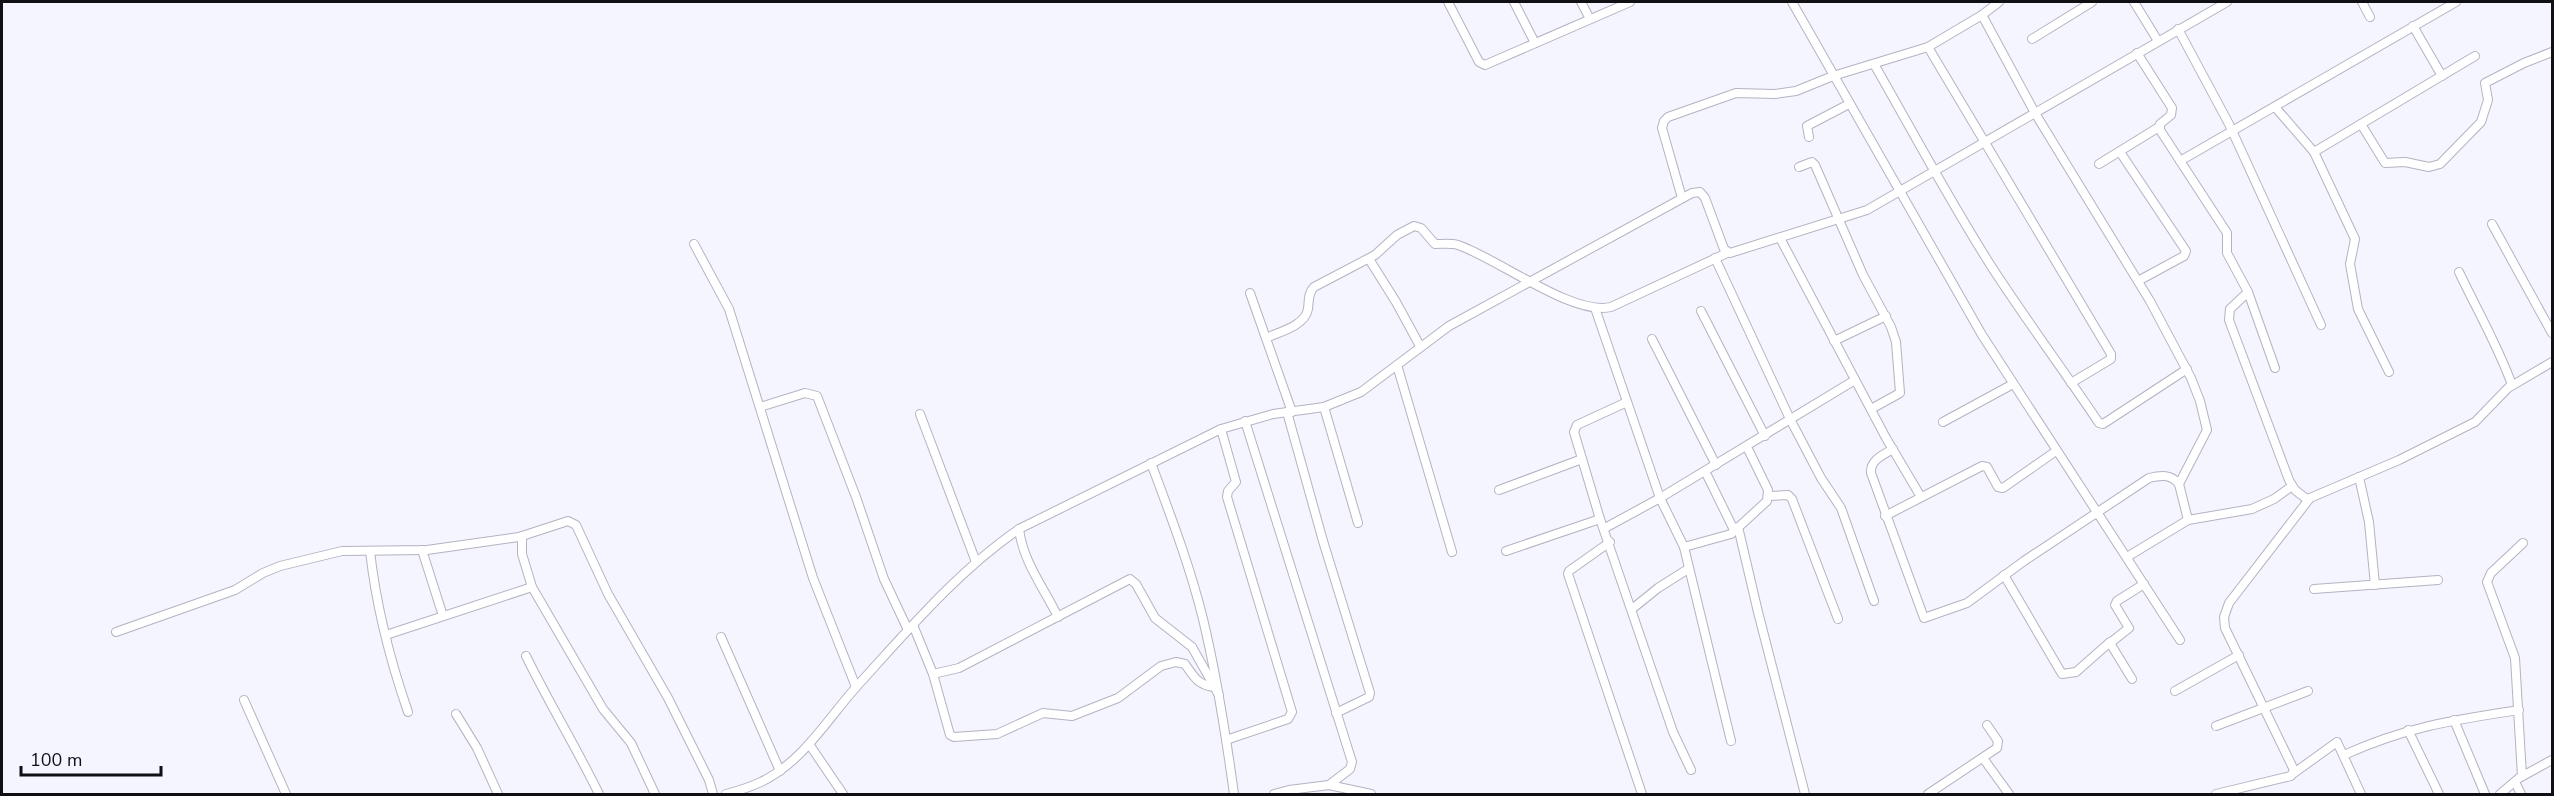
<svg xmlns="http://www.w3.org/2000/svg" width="2554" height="796" font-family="'Nunito Sans',sans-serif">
  <rect width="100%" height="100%" fill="#f5f5ff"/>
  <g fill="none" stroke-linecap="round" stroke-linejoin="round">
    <defs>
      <g id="street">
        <polyline points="1448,2 1479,62 1485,65 1630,2"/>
        <polyline points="1514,2 1535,43"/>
        <polyline points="1581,2 1590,19"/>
        <polyline points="1792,2 1982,335 2180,640"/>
        <polyline points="2134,2 2158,41"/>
        <polyline points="2362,2 2370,17"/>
        <polyline points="1982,15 2035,113 2150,301 2191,378 2200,401 2207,430 2179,484"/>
        <polyline points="2413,26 2442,76"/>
        <polyline points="2178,29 2229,124 2321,325"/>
        <polyline points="2032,39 2092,2"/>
        <polyline points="1928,47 2111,354 2111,359 2071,383"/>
        <polyline points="2137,53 2172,108 2171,115 2160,124 2160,130 2227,233 2227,253 2248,292 2275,368"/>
        <path d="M1874,64C1913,132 1950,202 1993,269C2027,321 2064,371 2099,423L2103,424L2187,369"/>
        <polyline points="2275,107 2314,152 2355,239 2350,264 2358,309 2389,372"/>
        <polyline points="2361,124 2385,163 2405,162 2429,167 2440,164 2481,122 2488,100 2485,83 2524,63 2552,52"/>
        <polyline points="1809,137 1807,126 1849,104"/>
        <polyline points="2120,152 2186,251 2184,256 2138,281"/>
        <polyline points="2314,152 2475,56"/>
        <polyline points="2180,161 2456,2"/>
        <polyline points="2099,164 2159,127"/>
        <polyline points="1799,167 1812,162 1815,165 1863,275 1891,327 1896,342 1900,393 1871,409"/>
        <polyline points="1682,198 1662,128 1664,121 1668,117 1736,93 1775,94 1796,91 1833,76 1928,47 1982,15 1999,2"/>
        <polyline points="2492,224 2552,333"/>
        <polyline points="1780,238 1886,438 1921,497"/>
        <polyline points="694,244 729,309 813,578 856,687"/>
        <polyline points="1715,258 1790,419 1821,478 1841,508 1874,601"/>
        <polyline points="1369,259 1396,302 1420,346"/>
        <path d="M2459,272C2477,310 2498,346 2512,385"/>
        <polyline points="2248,292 2230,309 2229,320 2289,480 2295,490 2308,500"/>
        <polyline points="1250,293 1292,412"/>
        <polyline points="1595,308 1660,498 1684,547 1731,741"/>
        <polyline points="1701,311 1765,436"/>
        <path d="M1266,338C1279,332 1305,326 1308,309C1309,301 1308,293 1314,287L1375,255L1397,235L1414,226L1421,228L1435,244C1443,244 1451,243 1458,245C1497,258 1572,316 1611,307L1727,253"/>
        <polyline points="1652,339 1716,465"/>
        <polyline points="1834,341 1886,316"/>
        <polyline points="1397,365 1452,552"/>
        <polyline points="1627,402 1577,425 1574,432 1600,519 1673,732 1691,770"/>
        <polyline points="760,407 805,393 817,396 856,497 884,579 908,630"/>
        <polyline points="1324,407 1358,523"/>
        <polyline points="1287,412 1323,541 1370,693 1369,697 1336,713"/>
        <polyline points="920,414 976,562"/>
        <polyline points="1245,421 1352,762 1350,769 1329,785 1289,790 1274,794"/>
        <polyline points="1943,422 2013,384"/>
        <polyline points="1221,429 1236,482 1228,491 1227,497 1292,712 1288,719 1226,740"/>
        <path d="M1893,449C1883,455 1870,460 1871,473L1924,618L1967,603L2024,561L2149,478C2161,475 2171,474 2179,484L2188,520"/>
        <path d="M1151,463C1170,514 1190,566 1203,619C1217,677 1226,736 1234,794"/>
        <polyline points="1705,471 1734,530"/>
        <polyline points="2359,477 2369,522 2375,585"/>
        <polyline points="1499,490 1582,459"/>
        <polyline points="1769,496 1788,495 1792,499 1838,619"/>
        <polyline points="1885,516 1982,466 1987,467 1998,487 2003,488 2056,451"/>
        <polyline points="1738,527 1758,612 1805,794"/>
        <polyline points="1605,528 1660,498 1855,380"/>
        <path d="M1019,529C1023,562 1044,588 1058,617"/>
        <polyline points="522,536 522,554 532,587 603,709 631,743 655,794"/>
        <polyline points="1610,542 1569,571 1568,574 1642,794"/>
        <polyline points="1684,547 1731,534 1767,501 1768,490 1747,447"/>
        <polyline points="422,550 443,616"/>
        <path d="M370,551C376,605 390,660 408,712"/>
        <polyline points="1506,551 1600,519"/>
        <polyline points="2127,557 2188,520 2252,509 2274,499 2292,486"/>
        <polyline points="2004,575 2062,674 2076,672 2110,642"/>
        <polyline points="2314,589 2438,580"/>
        <polyline points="1632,609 1658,588 1688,569"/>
        <path d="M913,625L933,674L950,735L954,737L997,734L1043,713L1072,716L1118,698L1161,666L1176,662L1185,664C1194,677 1198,685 1214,687"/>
        <polyline points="116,632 235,590 263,573 280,566 342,551 427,550 519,537 568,521 576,525 608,594 668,698 709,780 713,794"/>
        <polyline points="386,635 532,587"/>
        <polyline points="721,637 780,771"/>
        <path d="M526,656C549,703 576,747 599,794"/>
        <polyline points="933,674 959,668 1130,579 1136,584 1155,618 1192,647 1219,695"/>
        <polyline points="2132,679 2110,643 2129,628 2115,605 2117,601 2144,584"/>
        <polyline points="2175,691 2239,655"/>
        <polyline points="244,700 286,794"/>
        <polyline points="456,714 477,748 498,794"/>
        <polyline points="2454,720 2485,794"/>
        <polyline points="2216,726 2308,691"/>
        <polyline points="2408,730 2439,794"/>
        <polyline points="809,744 843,794"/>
        <path d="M2344,755C2405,727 2453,720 2519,710"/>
        <polyline points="1983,758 2009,794"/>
        <polyline points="2294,773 2337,742 2361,794"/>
        <polyline points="2522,776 2515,658 2487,582 2491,573 2523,543"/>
        <polyline points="2515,782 2521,794"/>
        <polyline points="1329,785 1371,794"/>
        <path d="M726,794C738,791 750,787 761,782C803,762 828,718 858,685C908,630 958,571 1019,529L1221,429L1273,414L1324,407L1361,392L1449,326L1692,193L1700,192L1705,198L1724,249L1730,253L1867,210L2227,2"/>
        <polyline points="1928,794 1997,748 1998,741 1987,725"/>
        <polyline points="2216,794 2291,776 2294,770 2225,628 2224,617 2229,603 2310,498 2399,460 2475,422 2508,388 2552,362"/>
        <polyline points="2500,794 2519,778 2552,760"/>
      </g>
    </defs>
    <use href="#street" stroke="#b3b3c2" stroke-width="10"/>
    <use href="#street" stroke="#fff" stroke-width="8"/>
  </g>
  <rect width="2554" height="796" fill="none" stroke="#0f0f14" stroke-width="6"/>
  <path d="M21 766v9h140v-9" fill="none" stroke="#0f0f14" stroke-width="3"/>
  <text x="30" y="766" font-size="18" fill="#0f0f14" stroke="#f5f5ff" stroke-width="4.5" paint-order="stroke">100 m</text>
</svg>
